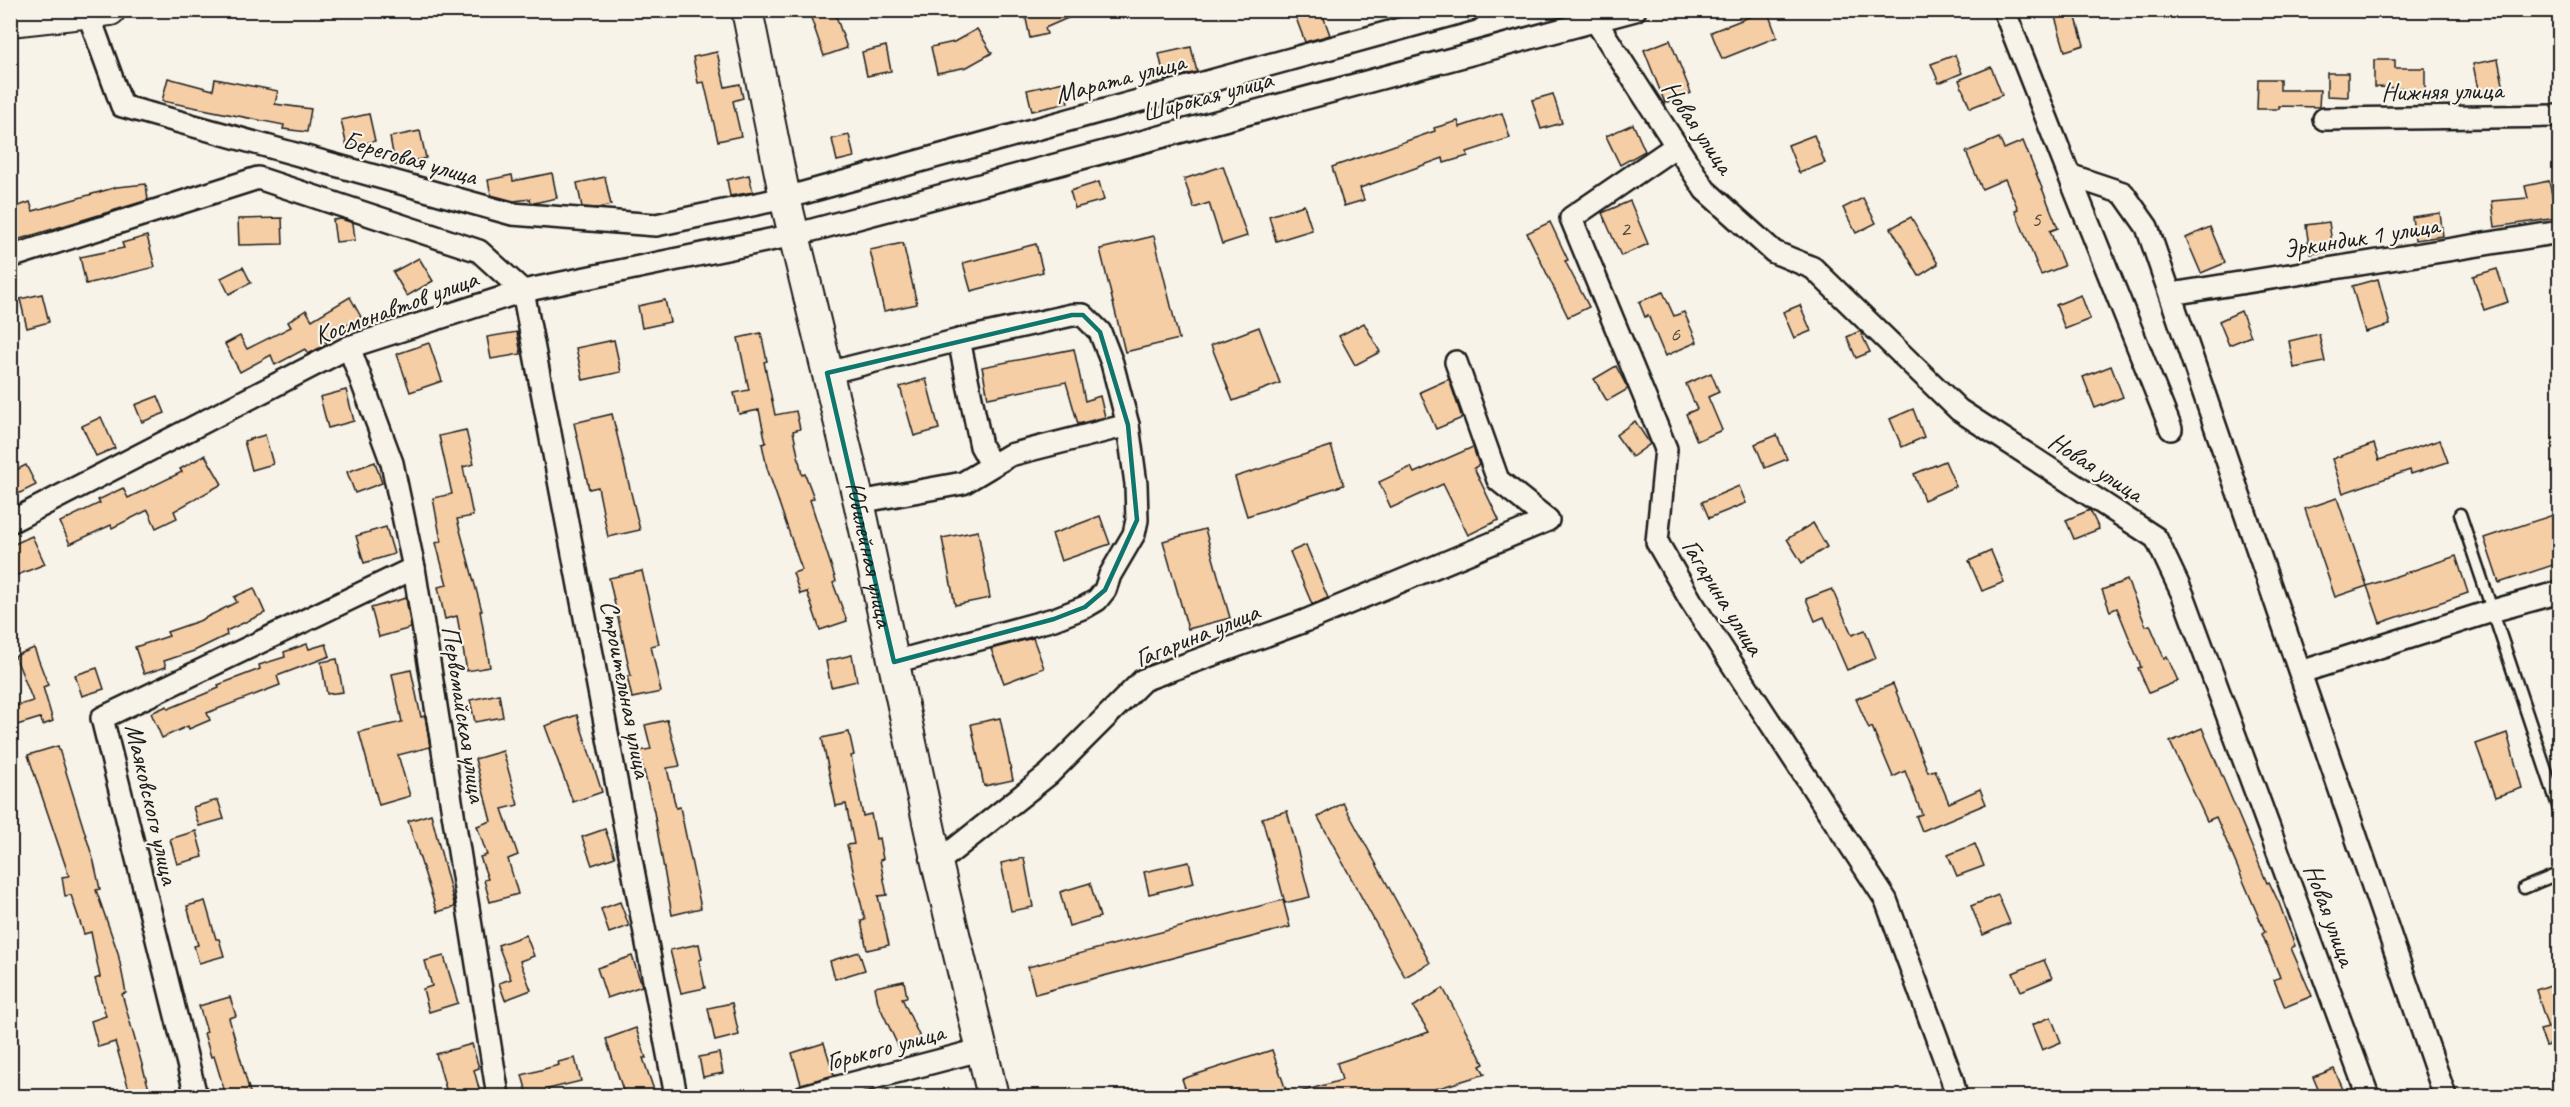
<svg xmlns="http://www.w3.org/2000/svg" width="2570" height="1107" font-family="Caveat,sans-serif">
  <rect width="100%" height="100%" fill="#f7f3e8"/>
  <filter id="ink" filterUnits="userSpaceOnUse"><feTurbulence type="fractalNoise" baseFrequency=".0167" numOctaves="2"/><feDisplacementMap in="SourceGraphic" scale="12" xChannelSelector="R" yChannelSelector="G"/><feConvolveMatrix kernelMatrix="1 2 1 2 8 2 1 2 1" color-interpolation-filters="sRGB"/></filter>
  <g filter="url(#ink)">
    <g fill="#f6cea5" stroke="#1c1c1c" stroke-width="1.5">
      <polygon points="825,10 834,10 847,48 824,56 810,15"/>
      <polygon points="1041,10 1086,10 1045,28 1047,34 1030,38 1025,14"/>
      <polygon points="1293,10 1321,10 1330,35 1305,42"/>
      <polygon points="1767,10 1777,37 1722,59 1711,32"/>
      <polygon points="2074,11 2084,45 2065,51 2055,17"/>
      <polygon points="977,29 992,53 967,67 937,73 931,47 954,42"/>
      <polygon points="1670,40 1691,93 1665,103 1644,50"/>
      <polygon points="886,46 891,71 867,76 862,52"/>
      <polygon points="1191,47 1197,72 1165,80 1159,54"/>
      <polygon points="717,52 725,87 740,84 743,98 733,101 741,136 718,141 704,82 698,83 693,57"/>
      <polygon points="1955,55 1962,73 1939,83 1931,64"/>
      <polygon points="2498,59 2504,89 2479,94 2473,64"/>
      <polygon points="2374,60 2395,60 2395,68 2425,68 2425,96 2404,95 2404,88 2374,87"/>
      <polygon points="1991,67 2002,95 1970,108 1959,80"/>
      <polygon points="2327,73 2348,73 2348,97 2327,96"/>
      <polygon points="168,78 213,90 215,79 278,91 275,104 311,109 307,132 283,129 284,125 162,101"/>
      <polygon points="2258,79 2280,79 2280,90 2320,90 2319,107 2279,106 2279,109 2257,109"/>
      <polygon points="1064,82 1068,103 1032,111 1027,90"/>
      <polygon points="1553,94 1562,123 1541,129 1532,100"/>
      <polygon points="1502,113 1510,138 1467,152 1468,156 1444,163 1443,158 1360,188 1364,200 1344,206 1332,167 1435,131 1434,128 1458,121 1460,127"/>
      <polygon points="369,114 375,141 347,147 341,120"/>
      <polygon points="1633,124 1645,151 1620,165 1606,136"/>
      <polygon points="420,131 426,158 395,165 390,137"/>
      <polygon points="849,135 854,157 837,161 832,139"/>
      <polygon points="1814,135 1825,163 1799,173 1788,145"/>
      <polygon points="1999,138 2004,149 2023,141 2058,228 2050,231 2064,266 2041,275 2015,210 2018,209 2005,179 1982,189 1966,152"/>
      <polygon points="1223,166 1247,236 1222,244 1209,203 1194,208 1184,179"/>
      <polygon points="552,173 557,198 534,203 531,203 530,199 514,201 491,195 488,180 512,175 513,181"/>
      <polygon points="749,175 753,192 730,196 727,180"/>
      <polygon points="605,177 611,205 598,208 582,207 577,183"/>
      <polygon points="2549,181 2557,218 2495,227 2492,201 2528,198 2525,186"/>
      <polygon points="1099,182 1104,200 1075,208 1070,191"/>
      <polygon points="146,184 148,200 10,242 10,209 30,202 33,211 117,187"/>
      <polygon points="1863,198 1876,223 1856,233 1843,208"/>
      <polygon points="1630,201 1648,244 1621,256 1602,213"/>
      <polygon points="1304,205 1312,230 1276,241 1269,216"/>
      <polygon points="2440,213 2443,236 2415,240 2412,217"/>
      <polygon points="1911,217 1938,264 1919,276 1891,228"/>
      <polygon points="282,218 283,244 239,245 238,219"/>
      <polygon points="341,219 353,223 355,240 336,242 333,220"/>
      <polygon points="1550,222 1568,260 1565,261 1589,307 1568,317 1527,233"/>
      <polygon points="2329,222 2333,251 2310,254 2306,225"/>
      <polygon points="2210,227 2225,263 2201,273 2186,238"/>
      <polygon points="147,236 155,267 86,284 80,257 124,248 122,243"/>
      <polygon points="1154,236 1179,339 1125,352 1100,249"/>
      <polygon points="903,243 917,304 884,311 870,250"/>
      <polygon points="1036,244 1043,272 971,291 963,263"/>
      <polygon points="419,258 433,281 407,296 393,272"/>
      <polygon points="243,267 251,283 229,294 221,278"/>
      <polygon points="2497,269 2508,302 2484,310 2473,276"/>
      <polygon points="2378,279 2390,325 2365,332 2352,286"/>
      <polygon points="1663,292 1674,316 1684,312 1697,342 1665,356 1648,315 1645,317 1639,302"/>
      <polygon points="42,294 49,322 27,328 20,299"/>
      <polygon points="2081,295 2090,319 2065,329 2056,305"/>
      <polygon points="350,297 361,317 324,339 327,344 308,354 305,349 275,365 271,355 240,372 225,344 240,336 247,349 291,327 288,322 306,310 312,320"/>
      <polygon points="665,300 670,322 642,328 638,306"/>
      <polygon points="1800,305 1811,331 1794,338 1783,312"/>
      <polygon points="2241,311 2251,336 2229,345 2219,321"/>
      <polygon points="1364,323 1380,352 1355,365 1339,336"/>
      <polygon points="1259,327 1280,383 1233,401 1211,345"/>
      <polygon points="1860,331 1870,352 1856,358 1847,337"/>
      <polygon points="517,332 521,354 491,359 487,337"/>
      <polygon points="761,333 767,361 764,362 775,415 796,411 800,429 793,431 802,475 805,474 814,498 810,500 836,581 833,583 847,621 820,630 807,592 800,594 793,573 802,570 767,468 762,444 766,443 759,410 739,414 734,393 749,390 738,338"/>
      <polygon points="2319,334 2325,362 2294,368 2289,341"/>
      <polygon points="614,340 621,372 583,380 576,348"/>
      <polygon points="429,343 442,381 410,392 397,354"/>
      <polygon points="1074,349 1085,401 1100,396 1105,417 1078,424 1066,382 988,398 982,367"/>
      <polygon points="1616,366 1628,389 1607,401 1594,379"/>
      <polygon points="2111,366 2123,397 2095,408 2083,377"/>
      <polygon points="1711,373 1719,392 1708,397 1722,430 1697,441 1686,414 1697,409 1686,384"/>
      <polygon points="926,379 939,429 914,436 900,387"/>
      <polygon points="1449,379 1462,418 1436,429 1420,392"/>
      <polygon points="346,390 354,421 328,428 320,397"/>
      <polygon points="158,396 165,413 142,422 135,405"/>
      <polygon points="1913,409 1924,437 1902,447 1890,419"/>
      <polygon points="612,414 640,530 608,537 598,487 589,489 574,423"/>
      <polygon points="101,417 115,448 96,456 82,426"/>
      <polygon points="1635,421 1650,444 1632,457 1616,435"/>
      <polygon points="466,430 474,464 463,467 473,516 457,519 482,611 480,611 490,667 467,671 457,616 445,619 438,587 447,585 436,543 441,541 433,498 452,494 439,436"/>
      <polygon points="265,435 273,464 252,470 244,441"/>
      <polygon points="1777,435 1787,459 1765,468 1755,444"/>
      <polygon points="2440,440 2448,462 2411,474 2410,470 2343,493 2332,459 2374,444 2379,460"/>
      <polygon points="1331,446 1344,485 1247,516 1235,477"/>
      <polygon points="1473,447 1479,465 1474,468 1499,520 1468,535 1443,484 1391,508 1379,482 1411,467 1414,473"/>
      <polygon points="205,455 222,484 174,511 177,518 156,528 148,510 112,528 111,525 70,544 60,522 100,503 98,500 123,488 128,498 182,472 180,469"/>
      <polygon points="1945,461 1956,486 1924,500 1914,474"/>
      <polygon points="375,462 382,483 355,493 347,472"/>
      <polygon points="26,465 36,485 10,498 10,473"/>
      <polygon points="1739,486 1746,503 1709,518 1702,502"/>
      <polygon points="2337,498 2367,586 2335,597 2305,509"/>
      <polygon points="2090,510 2099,529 2074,539 2066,520"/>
      <polygon points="2559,513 2559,563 2499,583 2484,538"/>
      <polygon points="1100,516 1110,544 1061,561 1052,534"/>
      <polygon points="1813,523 1827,547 1802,563 1787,539"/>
      <polygon points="386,527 394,554 364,563 356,536"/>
      <polygon points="1205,529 1230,618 1188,629 1163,541"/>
      <polygon points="978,531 990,598 955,605 942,538"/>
      <polygon points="32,536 45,564 10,578 10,546"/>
      <polygon points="1306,545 1328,598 1312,604 1290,552"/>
      <polygon points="1991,551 2004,582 1982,591 1969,561"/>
      <polygon points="2456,556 2468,593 2380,623 2367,586"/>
      <polygon points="642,571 659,644 651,646 661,692 632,698 627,676 631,676 609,578"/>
      <polygon points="2127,580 2146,626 2150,625 2164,658 2167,656 2178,681 2149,693 2138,668 2141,667 2117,608 2110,611 2102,590"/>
      <polygon points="254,588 265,613 226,631 227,635 194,651 164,661 166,667 144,674 135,647 169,636 167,632 199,621 237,602 234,597"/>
      <polygon points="1832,589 1852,635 1865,630 1876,658 1847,670 1824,617 1815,621 1806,599"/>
      <polygon points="406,598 411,628 379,637 371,608"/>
      <polygon points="1033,638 1044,668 1004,683 991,649"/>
      <polygon points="307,644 309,649 326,644 330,656 277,676 280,685 207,713 210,720 189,729 188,726 162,738 151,713 167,706 168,709 219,688 218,685 260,669 259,665 285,657 284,652"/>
      <polygon points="34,648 48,685 43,687 53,721 43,725 40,718 17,725 12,707 33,701 15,656"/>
      <polygon points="852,655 857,681 831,687 826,661"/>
      <polygon points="337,659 343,692 327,694 321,662"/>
      <polygon points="97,668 104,689 82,696 75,675"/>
      <polygon points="411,670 421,717 425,716 430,747 398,755 410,796 379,805 359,732 402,722 392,674"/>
      <polygon points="1893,684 1928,772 1935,770 1949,803 1980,789 1986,804 1922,831 1916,816 1922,814 1905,771 1893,777 1872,727 1869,729 1856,699"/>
      <polygon points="499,694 503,717 475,722 470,700"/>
      <polygon points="577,715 602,792 573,802 545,726"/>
      <polygon points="1000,718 1013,780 984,786 971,724"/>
      <polygon points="667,720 680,766 667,768 676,808 680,807 701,908 672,915 654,812 639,751 651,749 645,725"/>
      <polygon points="2202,728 2267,883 2269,882 2279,903 2295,946 2291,948 2312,996 2285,1007 2274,980 2280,977 2262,934 2265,932 2216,817 2207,821 2170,742"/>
      <polygon points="849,732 854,755 851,756 863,816 871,814 876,839 879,838 883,859 880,860 887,895 878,896 889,945 867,950 861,921 865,920 847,845 854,844 846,804 836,806 822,738"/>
      <polygon points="2507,733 2522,788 2495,797 2476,744"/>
      <polygon points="58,746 94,862 100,889 96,890 118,953 126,993 122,994 151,1096 131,1096 115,1042 98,1047 91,1021 106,1016 95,979 100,977 91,932 84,934 71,895 65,896 62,877 69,876 28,755"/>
      <polygon points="503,751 518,805 502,809 518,855 508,859 518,894 490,902 484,880 488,879 480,857 487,855 477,826 491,821 475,759"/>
      <polygon points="218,800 224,819 199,826 193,807"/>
      <polygon points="1343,803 1430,963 1405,977 1318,817"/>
      <polygon points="1287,811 1310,897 1285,903 1262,818"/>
      <polygon points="431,814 455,907 437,912 408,821"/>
      <polygon points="605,829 615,857 592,865 582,837"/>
      <polygon points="196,831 203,857 177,864 170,839"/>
      <polygon points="1975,844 1984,866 1957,876 1948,855"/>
      <polygon points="1024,858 1033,907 1011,911 1001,863"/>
      <polygon points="1189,862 1194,883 1149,894 1144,872"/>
      <polygon points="1090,883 1100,917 1069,926 1060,892"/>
      <polygon points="1998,895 2010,923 1983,935 1971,906"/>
      <polygon points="1283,900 1290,927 1035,994 1028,967"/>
      <polygon points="205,901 216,939 219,939 224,956 199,963 194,946 198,945 187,906"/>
      <polygon points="620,902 629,926 609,933 601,909"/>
      <polygon points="526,935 534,956 520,961 531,990 505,1000 499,983 511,979 498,945"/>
      <polygon points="699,944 702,959 699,960 705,988 681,993 670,950"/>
      <polygon points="859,952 865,970 835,979 830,961"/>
      <polygon points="444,956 458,1003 429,1012 423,989 432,986 425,961"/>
      <polygon points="632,956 642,986 607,998 597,968"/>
      <polygon points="2044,960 2052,978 2021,991 2013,973"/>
      <polygon points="904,981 907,997 902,998 921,1040 900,1050 878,1003 875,987"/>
      <polygon points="2559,982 2559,1052 2557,1052 2554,1044 2546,1046 2540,1030 2548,1028 2536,990"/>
      <polygon points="1443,988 1484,1064 1480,1066 1485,1074 1413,1096 1301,1096 1300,1092 1342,1080 1337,1063 1429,1032 1413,1007"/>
      <polygon points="230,997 236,1016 229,1018 251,1096 226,1096 214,1056 211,1057 204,1033 207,1032 199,1006"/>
      <polygon points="732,1003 739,1035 715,1041 708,1008"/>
      <polygon points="2051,1017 2061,1042 2042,1050 2032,1025"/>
      <polygon points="636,1028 646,1058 643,1058 656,1096 625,1096 606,1039"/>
      <polygon points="824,1043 834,1075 801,1084 792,1053"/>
      <polygon points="472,1044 479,1068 474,1070 481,1096 448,1096 436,1054"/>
      <polygon points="1272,1050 1288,1096 1188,1096 1182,1079"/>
      <polygon points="719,1053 723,1073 703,1077 699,1057"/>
      <polygon points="575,1058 581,1081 548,1089 550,1096 528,1096 522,1075 559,1065 558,1062"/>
      <polygon points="2334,1069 2346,1096 2321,1096 2313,1077"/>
    </g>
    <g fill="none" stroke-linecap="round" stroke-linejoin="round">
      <defs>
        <g id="lane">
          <polyline points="2460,514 2560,812"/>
          <polyline points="2524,888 2560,873"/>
        </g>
        <g id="street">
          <polyline points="2004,10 2069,175 2123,193 2147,227 2445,1096"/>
          <polyline points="88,13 122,106 512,214 656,225 785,198 1469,10"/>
          <polyline points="1595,20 1705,190 1774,252 1813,268 1959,410 2156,538 2183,595 2368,1096"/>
          <polyline points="2324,119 2560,116"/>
          <polyline points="1676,146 1571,218 1666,449 1657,542 1691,601 1886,900 1952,1079 1956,1096"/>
          <polyline points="2069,175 2171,429"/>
          <polyline points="10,257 258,178 479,251 523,291 676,1096"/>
          <polyline points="2171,294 2560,232"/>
          <polyline points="959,340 981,446 991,464"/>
          <polyline points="349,347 392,463 414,568 498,1096"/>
          <polyline points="827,373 959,340 1072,315 1083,315 1100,332 1112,363 1128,425 1136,484 1137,520 1134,534 1110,575 1105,590 1097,600 1085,607 1054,619 894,662"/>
          <polyline points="859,502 963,483 1010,455 1128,425"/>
          <polyline points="10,522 349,347 523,291 794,235 1635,10"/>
          <polyline points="2301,672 2492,611 2560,592"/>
          <polyline points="937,863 1049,774 1143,680 1305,621 1548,520 1498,480 1456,362"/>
          <polyline points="196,1096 102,718 414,568"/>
          <polyline points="804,1096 980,1050"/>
        </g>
        <g id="secondary">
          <path id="s1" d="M747,10L785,198L859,502L937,863L993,1096"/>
          <polyline points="10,21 110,10"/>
        </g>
      </defs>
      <use href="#lane" stroke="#1c1c1c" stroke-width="15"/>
      <use href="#street" stroke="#1c1c1c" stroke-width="26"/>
      <use href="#secondary" stroke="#1c1c1c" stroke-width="34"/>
      <use href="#lane" stroke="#f7f3e8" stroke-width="10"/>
      <use href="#street" stroke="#f7f3e8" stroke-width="21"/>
      <use href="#secondary" stroke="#f7f3e8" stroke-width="30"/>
    </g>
  </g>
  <path fill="none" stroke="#0f766e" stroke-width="4.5" stroke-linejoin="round" d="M1072,315H1083L1100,332L1128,425L1137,520L1105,590L1085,607L1054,619L894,662L827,373Z"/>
  <g text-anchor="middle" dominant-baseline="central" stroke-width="4.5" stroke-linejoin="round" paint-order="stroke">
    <g font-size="22" fill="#52483e">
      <text x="2036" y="219">5</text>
      <text x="1625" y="229">2</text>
      <text x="1675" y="334">6</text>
    </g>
    <g font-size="26" fill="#1c1c1c" stroke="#f7f3e8">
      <text transform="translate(1120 78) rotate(-15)">Марата улица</text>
      <text transform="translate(2442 91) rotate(-1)">Нижняя улица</text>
      <text transform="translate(1207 96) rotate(-15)">Широкая улица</text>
      <text transform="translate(1698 127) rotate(56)">Новая улица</text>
      <text transform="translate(410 158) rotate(16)">Береговая улица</text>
      <text transform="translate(2361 237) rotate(-9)">Эркиндик 1 улица</text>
      <text transform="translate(396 307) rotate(-20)">Космонавтов улица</text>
      <text transform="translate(2096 467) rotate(33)">Новая улица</text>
      <text stroke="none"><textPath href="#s1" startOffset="558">Юбилейная улица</textPath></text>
      <text transform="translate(1723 597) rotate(58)">Гагарина улица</text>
      <text transform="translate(1197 635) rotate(-22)">Гагарина улица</text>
      <text transform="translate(626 689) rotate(79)">Строительная улица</text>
      <text transform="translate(464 714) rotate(81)">Первомайская улица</text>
      <text transform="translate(152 804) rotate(77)">Маяковского улица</text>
      <text transform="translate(2330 915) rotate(70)">Новая улица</text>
      <text transform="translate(885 1047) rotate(-15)">Горького улица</text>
    </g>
  </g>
  <rect width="2570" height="1107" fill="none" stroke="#f7f3e8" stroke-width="36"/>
  <rect x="18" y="18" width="2534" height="1071" fill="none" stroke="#1c1c1c" stroke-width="2" filter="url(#ink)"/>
</svg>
